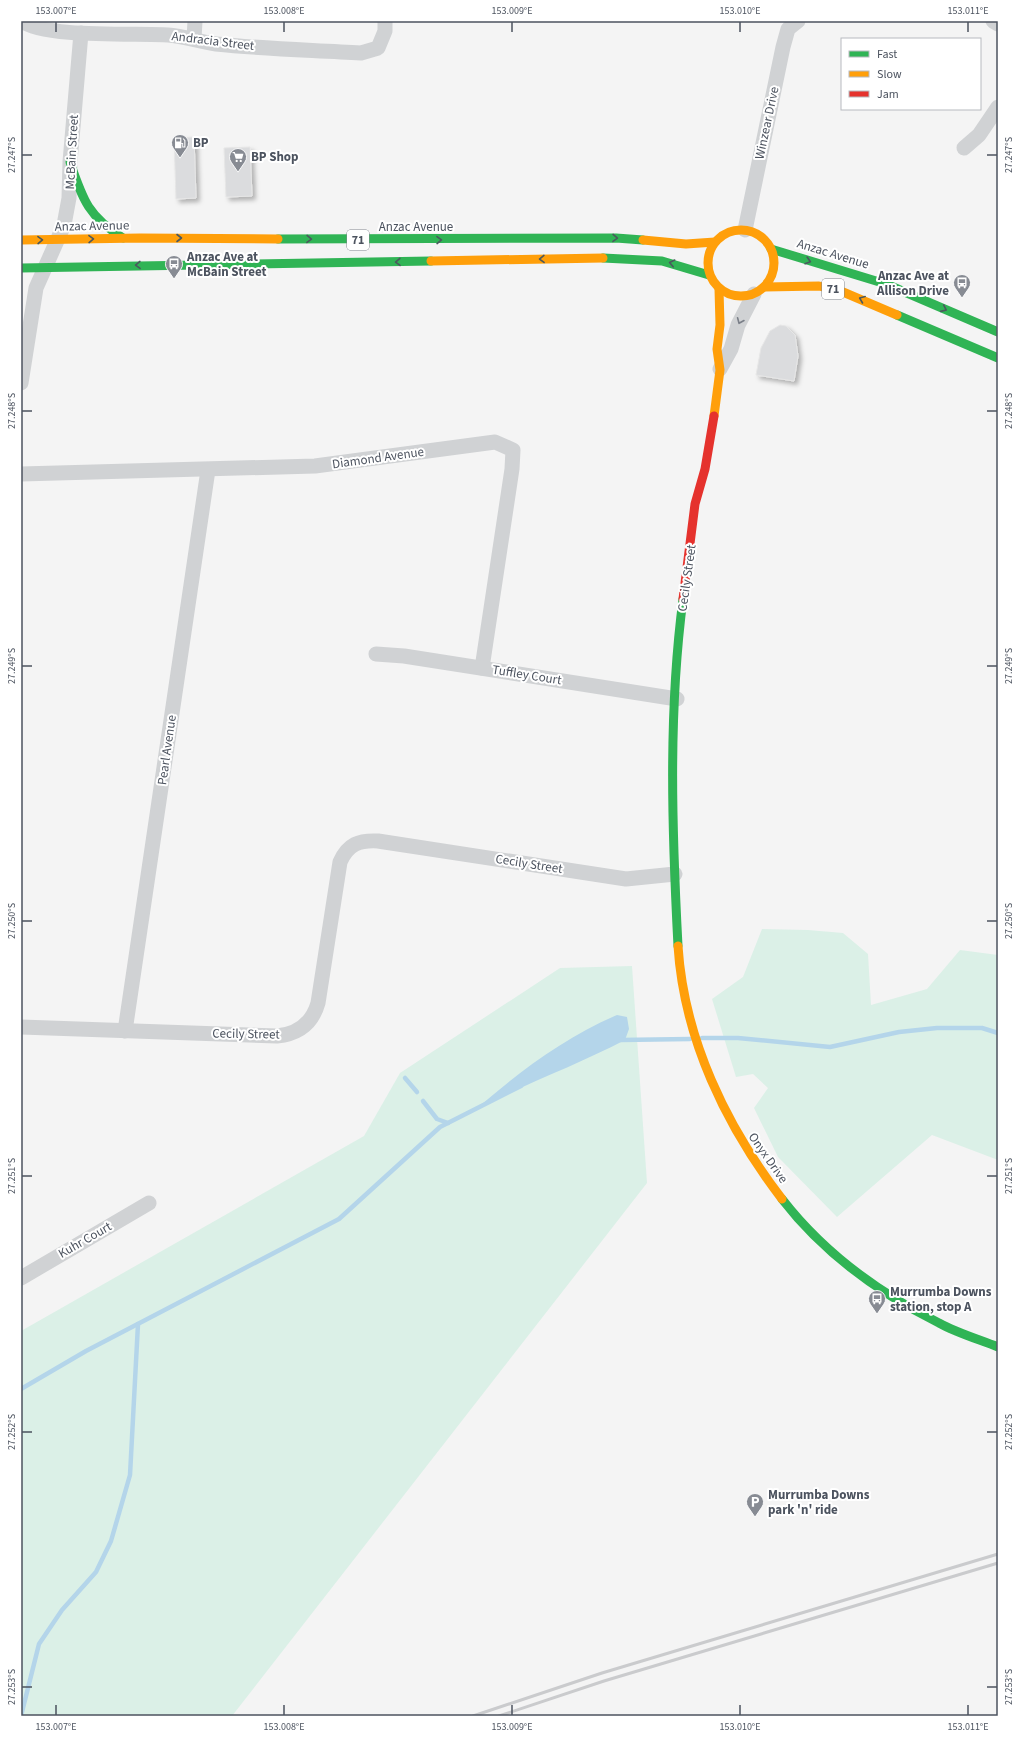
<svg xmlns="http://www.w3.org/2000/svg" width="1019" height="1737" font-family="'Source Sans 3',sans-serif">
  <defs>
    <filter id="shadow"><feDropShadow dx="3.5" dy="3.5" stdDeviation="2" flood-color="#0004"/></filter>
  </defs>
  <rect width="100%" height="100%" fill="#f4f4f4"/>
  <g fill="#dbf0e7">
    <polygon points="762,929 808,930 843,933 868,954 871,1005 927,989 960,950 998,955 998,1160 932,1135 837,1217 778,1157 754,1108 768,1088 753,1074 736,1077 712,999 743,977"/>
    <polygon points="632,966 647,1183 232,1716 21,1716 21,1331 364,1136 400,1073 560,968"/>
  </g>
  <path fill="#b4d5ea" d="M617,1015L627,1017L629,1029L625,1040C577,1065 525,1084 476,1109C519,1072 565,1037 617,1015Z"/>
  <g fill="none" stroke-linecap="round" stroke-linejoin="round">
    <g stroke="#b4d5ea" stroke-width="4.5">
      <polyline points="702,1038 738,1038 830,1047 899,1032 937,1028 982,1028 998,1033"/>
      <polyline points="620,1040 690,1039"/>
      <polyline points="405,1078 417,1092"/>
      <polyline points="423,1101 437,1119 448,1123"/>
      <polyline points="21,1389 86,1351 339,1219 440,1127 521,1086"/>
      <polyline points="21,1716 39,1644 62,1610 96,1572 111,1541 130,1475 138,1324"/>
    </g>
  </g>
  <g fill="#dbdcde" stroke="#e6e6e6" filter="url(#shadow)">
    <polygon points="194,137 196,198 176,199 174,138"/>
    <polygon points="250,147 252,196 226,197 224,148"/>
    <polygon points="780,325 786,326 795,335 798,356 794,381 756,375 761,348 770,331"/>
  </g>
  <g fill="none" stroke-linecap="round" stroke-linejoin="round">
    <g stroke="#d0d2d4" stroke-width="15">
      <path d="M22,21C43,38 136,33 168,35C184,36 200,42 216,44C264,49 313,50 361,53L378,48L385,31V21"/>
      <polyline points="993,21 998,24"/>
      <polyline points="194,39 195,21"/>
      <polyline points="964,148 979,135 998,107"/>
      <polyline points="745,230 783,47 788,29 798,21"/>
      <polyline points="720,369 731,349 738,325 754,294"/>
      <polyline points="21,383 36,288 64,225 69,198 70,162 81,33"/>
      <polyline points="21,474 315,466 495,442 513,450 512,469 482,668"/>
      <polyline points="376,654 404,656 677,699"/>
      <path d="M21,1027L277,1036C298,1034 312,1024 318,1003L340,862C348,844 359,840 378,841L626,879L675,874"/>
      <polyline points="125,1031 208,470"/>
      <polyline points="21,1278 149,1203"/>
    </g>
    <g stroke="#30b455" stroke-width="9">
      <path d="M70,162C83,200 88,216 123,238"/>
      <polyline points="278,239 616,238 643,240"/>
      <polyline points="771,249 886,284 998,332"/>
      <polyline points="603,258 662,261 709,275"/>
      <polyline points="21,268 431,261"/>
      <polyline points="897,315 998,358"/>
      <path d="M678,946C672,831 668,714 683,599"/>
      <path d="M782,1199C823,1252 879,1293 939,1323C957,1333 978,1339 998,1347"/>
    </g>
    <g stroke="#ff9f0a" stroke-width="9">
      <circle cx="741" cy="263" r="33"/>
      <polyline points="21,240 140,238 278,239"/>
      <polyline points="643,240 686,244 715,242"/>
      <polyline points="431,261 603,258"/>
      <polyline points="765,287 819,286 843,292 897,315"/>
      <polyline points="714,416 720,370 717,349 720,325 719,289"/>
      <path d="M678,946C684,1039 726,1126 782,1199"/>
    </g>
    <polyline stroke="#e5322d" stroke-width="9" points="683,599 695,504 705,469 714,416"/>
    <g stroke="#cacbcd" stroke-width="3">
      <polyline points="473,1716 602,1673 998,1554"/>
      <polyline points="499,1716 604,1681 998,1563"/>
    </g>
  </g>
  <defs><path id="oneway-chevron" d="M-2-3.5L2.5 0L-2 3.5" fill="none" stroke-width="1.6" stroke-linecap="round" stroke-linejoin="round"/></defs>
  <g stroke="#4b585e">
    <use href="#oneway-chevron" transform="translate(179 238)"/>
    <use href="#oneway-chevron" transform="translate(615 238) rotate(1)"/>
    <use href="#oneway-chevron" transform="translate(91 239) rotate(-1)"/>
    <use href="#oneway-chevron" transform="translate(309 239) rotate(1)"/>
    <use href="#oneway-chevron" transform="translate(40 240) rotate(-1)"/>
    <use href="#oneway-chevron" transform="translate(439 240) rotate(-1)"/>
    <use href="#oneway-chevron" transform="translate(542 259) rotate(179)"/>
    <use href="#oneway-chevron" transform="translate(808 261) rotate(17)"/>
    <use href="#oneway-chevron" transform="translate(398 262) rotate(179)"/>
    <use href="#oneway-chevron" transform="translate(672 263) rotate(-167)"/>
    <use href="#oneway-chevron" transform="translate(138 265) rotate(179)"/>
    <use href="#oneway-chevron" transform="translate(862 299) rotate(-158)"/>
    <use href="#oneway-chevron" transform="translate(944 309) rotate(24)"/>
  </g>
  <use stroke="#7a7f88" href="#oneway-chevron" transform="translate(740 321) rotate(113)"/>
  <path fill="none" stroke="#4c535f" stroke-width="1.5" d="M56,22V32M284,22V32M512,22V32M740,22V32M968,22V32M22,155H32M987,155H997M22,411H32M987,411H997M22,666H32M987,666H997M22,921H32M987,921H997M22,1176H32M987,1176H997M22,1432H32M987,1432H997M22,1687H32M987,1687H997M56,1705V1715M284,1705V1715M512,1705V1715M740,1705V1715M968,1705V1715"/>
  <defs>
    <symbol id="fuel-pin" viewBox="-11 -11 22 30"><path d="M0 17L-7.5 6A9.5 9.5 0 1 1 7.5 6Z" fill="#878b93" stroke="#fff"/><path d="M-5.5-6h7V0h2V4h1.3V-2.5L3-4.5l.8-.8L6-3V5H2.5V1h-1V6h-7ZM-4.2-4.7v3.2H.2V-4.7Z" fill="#fff"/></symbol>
    <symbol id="supermarket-pin" viewBox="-11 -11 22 30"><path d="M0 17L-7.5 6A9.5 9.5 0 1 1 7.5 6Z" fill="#878b93" stroke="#fff"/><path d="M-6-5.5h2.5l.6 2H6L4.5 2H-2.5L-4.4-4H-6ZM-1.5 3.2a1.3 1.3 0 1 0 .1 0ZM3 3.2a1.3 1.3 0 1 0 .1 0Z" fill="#fff"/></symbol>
    <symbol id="bus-pin" viewBox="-11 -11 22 30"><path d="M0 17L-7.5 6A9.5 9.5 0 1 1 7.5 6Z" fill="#878b93" stroke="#fff"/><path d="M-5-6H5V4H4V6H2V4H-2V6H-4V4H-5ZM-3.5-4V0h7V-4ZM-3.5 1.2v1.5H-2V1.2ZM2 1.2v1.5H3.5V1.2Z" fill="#fff"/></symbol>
    <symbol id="parking-pin" viewBox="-11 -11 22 30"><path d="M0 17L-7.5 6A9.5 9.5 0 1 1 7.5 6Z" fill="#878b93" stroke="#fff"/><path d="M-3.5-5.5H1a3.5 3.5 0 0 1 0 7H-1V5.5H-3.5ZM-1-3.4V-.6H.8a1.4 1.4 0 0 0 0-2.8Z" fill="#fff"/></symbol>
  </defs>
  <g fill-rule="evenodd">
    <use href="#fuel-pin" x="170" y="133" width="20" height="27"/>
    <use href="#supermarket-pin" x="228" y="147" width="20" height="27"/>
    <use href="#bus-pin" x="164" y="254" width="20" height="27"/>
    <use href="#bus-pin" x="952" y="273" width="20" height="27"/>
    <use href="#bus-pin" x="867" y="1289" width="20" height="27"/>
    <use href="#parking-pin" x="745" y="1492" width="20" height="27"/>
  </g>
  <g text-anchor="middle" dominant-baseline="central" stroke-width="4" stroke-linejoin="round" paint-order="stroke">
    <g fill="#fff" stroke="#82878f" stroke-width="1">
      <rect x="347" y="230" width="22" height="20" rx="3"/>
      <rect x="822" y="279" width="22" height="20" rx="3"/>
    </g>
    <g font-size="12" font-weight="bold" fill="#4c535f">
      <text x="358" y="240">71</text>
      <text x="833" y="289">71</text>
    </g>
    <g font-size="13" fill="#4c535f" stroke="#fff">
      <text transform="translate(213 41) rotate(7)">Andracia Street</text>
      <text transform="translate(767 123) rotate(-78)">Winzear Drive</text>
      <text transform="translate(72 152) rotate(-87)">McBain Street</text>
      <text transform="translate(92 226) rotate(-1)">Anzac Avenue</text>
      <text x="416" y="227">Anzac Avenue</text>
      <text transform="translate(833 254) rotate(17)">Anzac Avenue</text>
      <text transform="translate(378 458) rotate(-8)">Diamond Avenue</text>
      <text transform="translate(687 578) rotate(-82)">Cecily Street</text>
      <text transform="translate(527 675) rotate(9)">Tuffley Court</text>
      <text transform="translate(167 750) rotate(-82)">Pearl Avenue</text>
      <text transform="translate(529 864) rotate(9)">Cecily Street</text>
      <text transform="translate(246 1034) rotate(1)">Cecily Street</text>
      <text transform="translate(768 1158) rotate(55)">Onyx Drive</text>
      <text transform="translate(85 1240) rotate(-30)">Kuhr Court</text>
    </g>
    <g font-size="13" font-weight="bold" fill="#4c535f" stroke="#fff" text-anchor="start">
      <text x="193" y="143">BP</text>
      <text x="251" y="157">BP Shop</text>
      <text x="187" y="257">Anzac Ave at<tspan x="187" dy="15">McBain Street</tspan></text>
      <text x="949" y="276" text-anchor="end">Anzac Ave at<tspan x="949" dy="15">Allison Drive</tspan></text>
      <text x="890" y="1292">Murrumba Downs<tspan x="890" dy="15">station, stop A</tspan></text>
      <text x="768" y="1495">Murrumba Downs<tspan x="768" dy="15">park 'n' ride</tspan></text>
    </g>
  </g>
  <rect width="1019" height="1737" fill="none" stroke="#ffffff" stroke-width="44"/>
  <rect x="841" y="38" width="140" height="72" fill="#ffffff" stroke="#b7babf"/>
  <rect x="849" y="51" width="20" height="6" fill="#30b455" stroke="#b7babf"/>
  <text x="877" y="58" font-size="12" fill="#4c535f">Fast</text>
  <rect x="849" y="71" width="20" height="6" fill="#ff9f0a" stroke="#b7babf"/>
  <text x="877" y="78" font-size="12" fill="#4c535f">Slow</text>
  <rect x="849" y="91" width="20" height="6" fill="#e5322d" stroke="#b7babf"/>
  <text x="877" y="98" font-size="12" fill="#4c535f">Jam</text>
  <rect x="22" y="22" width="975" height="1693" fill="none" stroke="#4c535f" stroke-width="1.5"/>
  <g font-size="10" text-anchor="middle" fill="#4c535f">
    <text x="56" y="14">153.007°E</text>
    <text x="284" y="14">153.008°E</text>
    <text x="512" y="14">153.009°E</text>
    <text x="740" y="14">153.010°E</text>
    <text x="968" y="14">153.011°E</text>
    <text transform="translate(11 155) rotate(-90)" y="4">27.247°S</text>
    <text transform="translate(1008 155) rotate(-90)" y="4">27.247°S</text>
    <text transform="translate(11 411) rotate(-90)" y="4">27.248°S</text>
    <text transform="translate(1008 411) rotate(-90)" y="4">27.248°S</text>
    <text transform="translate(11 666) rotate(-90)" y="4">27.249°S</text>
    <text transform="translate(1008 666) rotate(-90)" y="4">27.249°S</text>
    <text transform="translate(11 921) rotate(-90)" y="4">27.250°S</text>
    <text transform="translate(1008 921) rotate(-90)" y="4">27.250°S</text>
    <text transform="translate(11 1176) rotate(-90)" y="4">27.251°S</text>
    <text transform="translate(1008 1176) rotate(-90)" y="4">27.251°S</text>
    <text transform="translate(11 1432) rotate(-90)" y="4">27.252°S</text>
    <text transform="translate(1008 1432) rotate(-90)" y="4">27.252°S</text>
    <text transform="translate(11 1687) rotate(-90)" y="4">27.253°S</text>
    <text transform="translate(1008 1687) rotate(-90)" y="4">27.253°S</text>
    <text x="56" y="1730">153.007°E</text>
    <text x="284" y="1730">153.008°E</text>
    <text x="512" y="1730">153.009°E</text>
    <text x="740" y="1730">153.010°E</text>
    <text x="968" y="1730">153.011°E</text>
  </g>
</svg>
